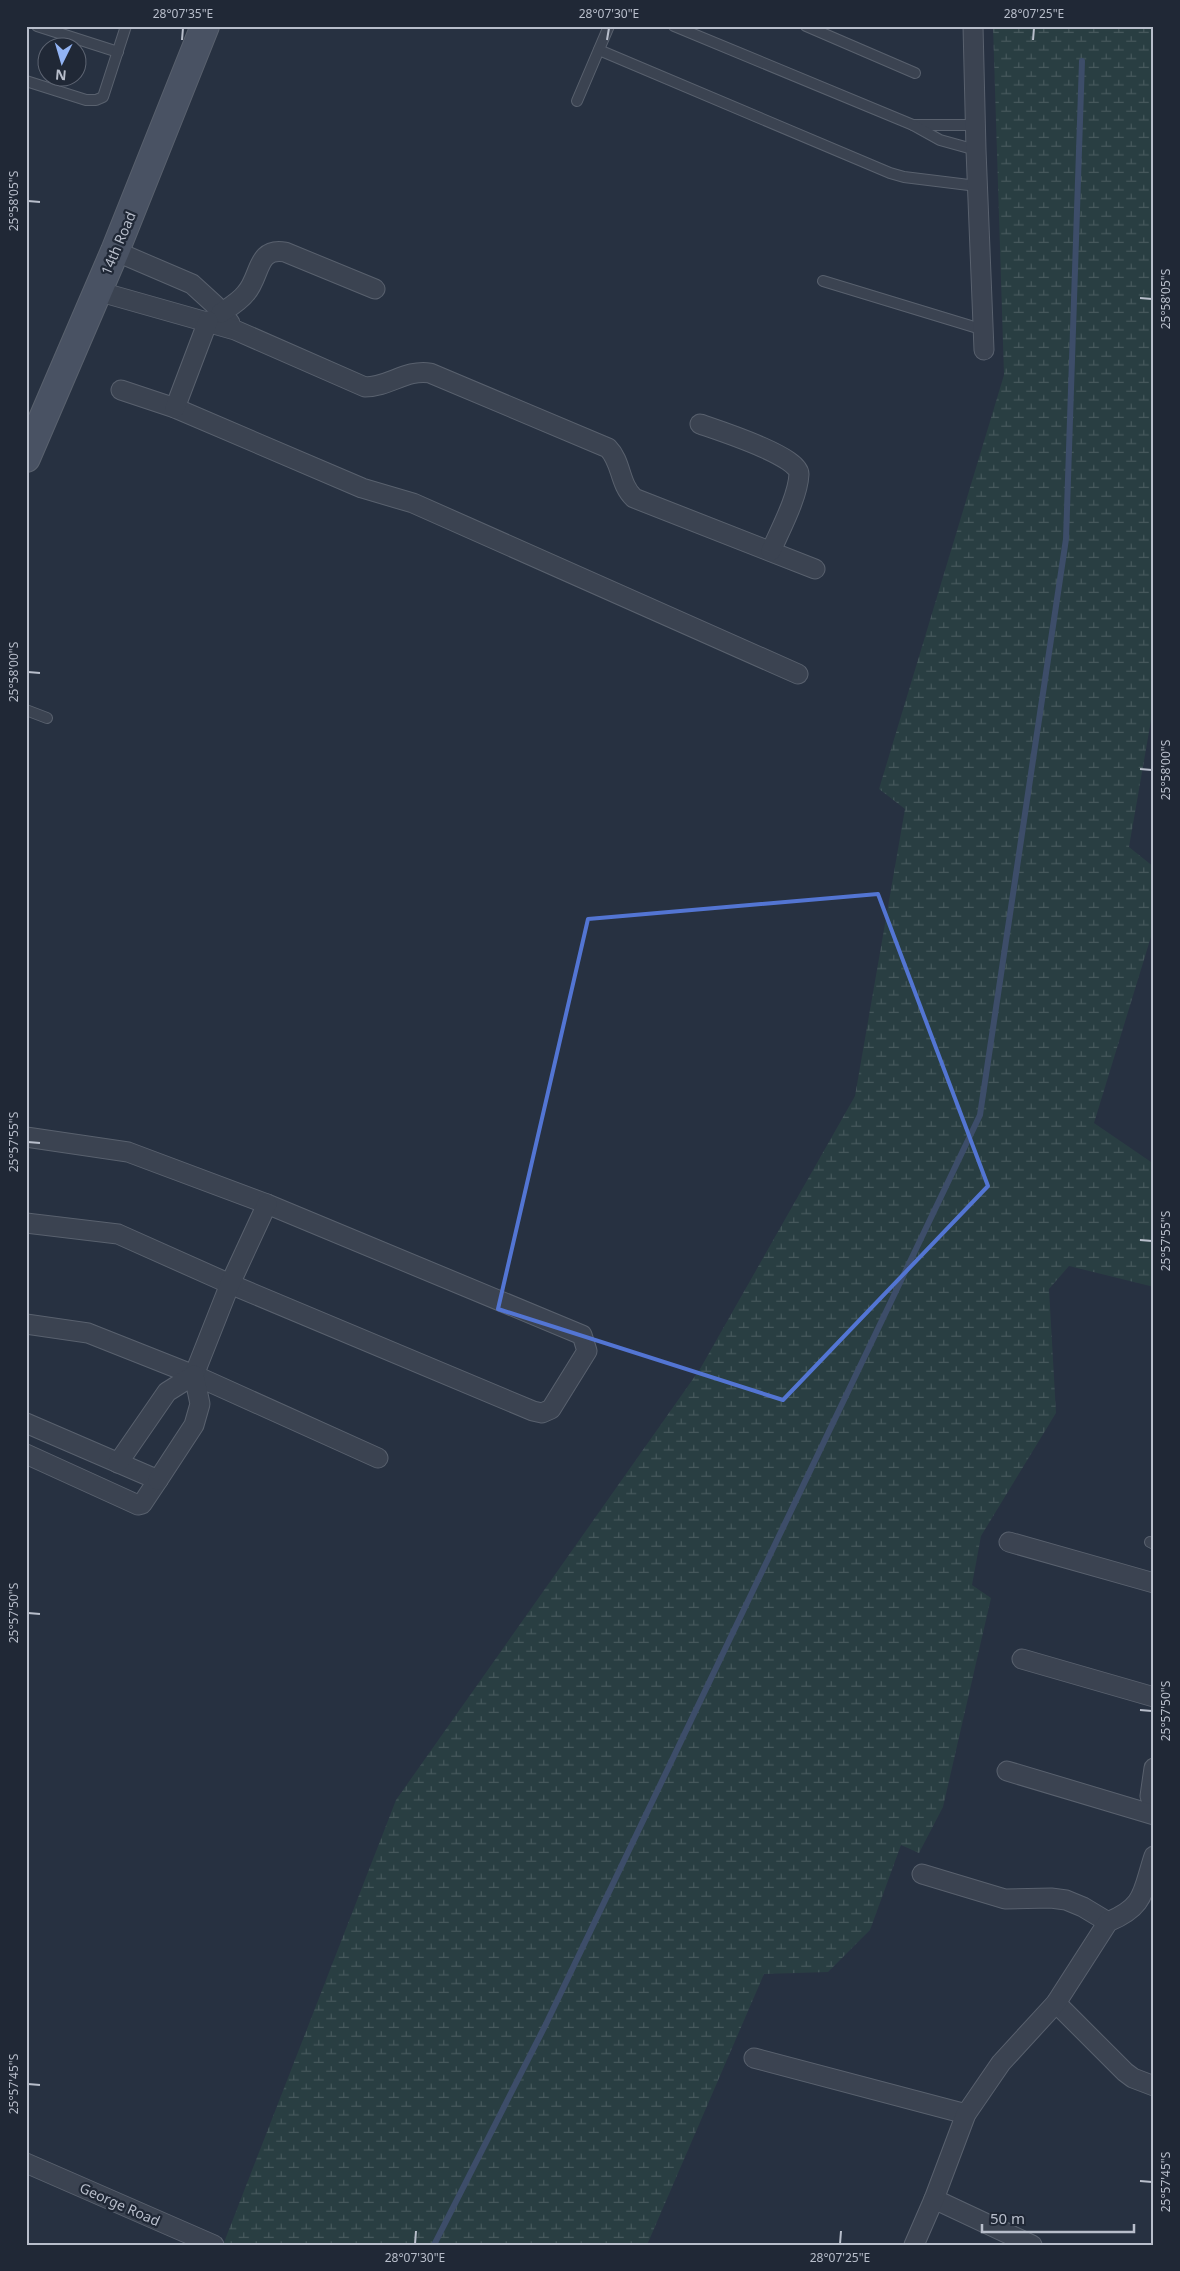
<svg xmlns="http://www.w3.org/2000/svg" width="1180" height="2271" font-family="'Noto Sans',sans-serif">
  <defs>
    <pattern id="wetland-marsh" width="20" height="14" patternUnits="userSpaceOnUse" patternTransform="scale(1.25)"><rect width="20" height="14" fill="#293e42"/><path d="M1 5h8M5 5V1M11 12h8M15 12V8" fill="none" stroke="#46585c"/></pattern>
  </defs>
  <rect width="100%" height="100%" fill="#273141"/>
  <polygon fill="url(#wetland-marsh)" points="993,26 1154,26 1154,703 1129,847 1154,867 1154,927 1094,1123 1154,1164 1154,1287 1069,1266 1049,1289 1056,1413 981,1536 972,1585 991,1598 943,1807 919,1853 901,1845 870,1930 828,1972 764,1974 647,2245 223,2245 396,1800 700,1369 855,1096 905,809 879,789 1004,375"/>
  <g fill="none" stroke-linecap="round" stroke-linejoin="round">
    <polyline stroke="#3d4d69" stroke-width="6" points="434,2245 546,2024 980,1115 1066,539 1082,61"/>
    <defs>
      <g id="lane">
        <polyline points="37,26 118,52"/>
        <polyline points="674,26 913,125 977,125"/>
        <polyline points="806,26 915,73"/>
        <polyline points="599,50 890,173 904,177 977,186"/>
        <polyline points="26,81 86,100 96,100 103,97 126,26"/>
        <polyline points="577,101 609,26"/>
        <polyline points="913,125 940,140 976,150"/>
        <polyline points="823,281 984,330"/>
        <polyline points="26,710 47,718"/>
        <polyline points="1150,1542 1154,1544"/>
      </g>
      <g id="street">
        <polyline points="973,26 976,150 984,350"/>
        <polyline points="115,251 192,284 215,305 230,323"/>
        <path d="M97,291L235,330L365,387C389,387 406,369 430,373L608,448C622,462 619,484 634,498L815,569"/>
        <path d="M221,313C230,307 240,301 246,293C261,276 256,247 285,252L375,289"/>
        <polyline points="121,390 175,408 362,488 413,503 798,674"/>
        <polyline points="175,408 208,321"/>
        <path d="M700,424C717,430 799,456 799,474C798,497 780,530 771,551"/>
        <polyline points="26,1137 128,1152 267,1204 582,1335 587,1351 551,1409 542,1413 533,1411 230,1284 118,1234 26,1223"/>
        <polyline points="26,1324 88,1333 194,1375 378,1458"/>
        <polyline points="194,1375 230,1284 267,1204"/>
        <polyline points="26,1423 158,1480 142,1504 138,1505 26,1454"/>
        <polyline points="118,1463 167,1392 194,1375 200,1404 194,1425 158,1480"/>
        <polyline points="1009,1542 1154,1583"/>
        <polyline points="1022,1659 1154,1697"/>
        <polyline points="1154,1768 1150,1796 1154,1807"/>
        <polyline points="1007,1771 1154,1815"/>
        <polyline points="922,1874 1005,1899 1051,1898 1066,1900 1083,1907 1108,1922"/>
        <polyline points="1056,2003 1125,2072 1133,2078 1154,2086"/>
        <polyline points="754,2058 966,2114"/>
        <polyline points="26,2163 214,2245"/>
        <polyline points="934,2199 1032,2245"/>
        <path d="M914,2245L934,2199L966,2114L1001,2063L1056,2003L1108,1922C1146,1906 1142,1892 1154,1856"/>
      </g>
      <polyline id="secondary" points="26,458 115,251 205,26"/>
    </defs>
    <use href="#lane" stroke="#59616e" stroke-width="12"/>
    <use href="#street" stroke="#59616e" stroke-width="21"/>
    <use href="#secondary" stroke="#59616e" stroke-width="30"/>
    <use href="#lane" stroke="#3b4351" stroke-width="10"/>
    <use href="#street" stroke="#3b4351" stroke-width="19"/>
    <use href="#secondary" stroke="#495263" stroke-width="28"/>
  </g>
  <path fill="none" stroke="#5375d3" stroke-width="4" stroke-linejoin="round" d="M878,894L988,1186L783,1400L498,1309L588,919Z"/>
  <path fill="none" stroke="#b8becb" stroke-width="2" d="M182,40L183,28M607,40L609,28M1033,40L1034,28M28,201L40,202M1140,298L1152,299M28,672L40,673M1140,769L1152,770M28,1142L40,1143M1140,1240L1152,1241M28,1613L40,1614M1140,1710L1152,1711M28,2084L40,2085M1140,2181L1152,2182M415,2244L416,2231M840,2244L841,2231"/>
  <g text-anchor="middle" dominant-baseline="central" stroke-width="4.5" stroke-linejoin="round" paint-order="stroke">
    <g font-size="14" fill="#b8becb" stroke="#202836">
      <text transform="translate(118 243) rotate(-67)">14th Road</text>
      <text transform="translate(120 2204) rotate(24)">George Road</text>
    </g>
  </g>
  <rect width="1180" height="2271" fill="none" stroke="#202836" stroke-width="55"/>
  <g transform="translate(62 62) rotate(185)"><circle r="24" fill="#202836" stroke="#5d6472"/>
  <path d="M0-4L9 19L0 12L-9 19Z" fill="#92b4f5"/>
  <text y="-8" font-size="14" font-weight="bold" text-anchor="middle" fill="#b8becb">N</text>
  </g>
  <path d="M982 2224v8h152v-8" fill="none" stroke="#b8becb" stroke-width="2.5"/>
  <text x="990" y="2224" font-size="15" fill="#b8becb" stroke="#202836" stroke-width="4" paint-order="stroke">50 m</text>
  <rect x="28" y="28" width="1124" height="2216" fill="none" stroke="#b8becb" stroke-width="2"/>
  <g font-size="12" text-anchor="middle" fill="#b8becb">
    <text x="183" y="18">28°07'35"E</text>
    <text x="609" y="18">28°07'30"E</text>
    <text x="1034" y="18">28°07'25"E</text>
    <text transform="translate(14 201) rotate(-90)" y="4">25°58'05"S</text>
    <text transform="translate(1166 299) rotate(-90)" y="4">25°58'05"S</text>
    <text transform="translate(14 672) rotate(-90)" y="4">25°58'00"S</text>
    <text transform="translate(1166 770) rotate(-90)" y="4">25°58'00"S</text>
    <text transform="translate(14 1142) rotate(-90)" y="4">25°57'55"S</text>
    <text transform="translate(1166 1241) rotate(-90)" y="4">25°57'55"S</text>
    <text transform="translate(14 1613) rotate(-90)" y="4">25°57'50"S</text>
    <text transform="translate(1166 1711) rotate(-90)" y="4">25°57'50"S</text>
    <text transform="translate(14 2084) rotate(-90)" y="4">25°57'45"S</text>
    <text transform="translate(1166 2182) rotate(-90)" y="4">25°57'45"S</text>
    <text x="415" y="2262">28°07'30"E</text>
    <text x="840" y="2262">28°07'25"E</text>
  </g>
</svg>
